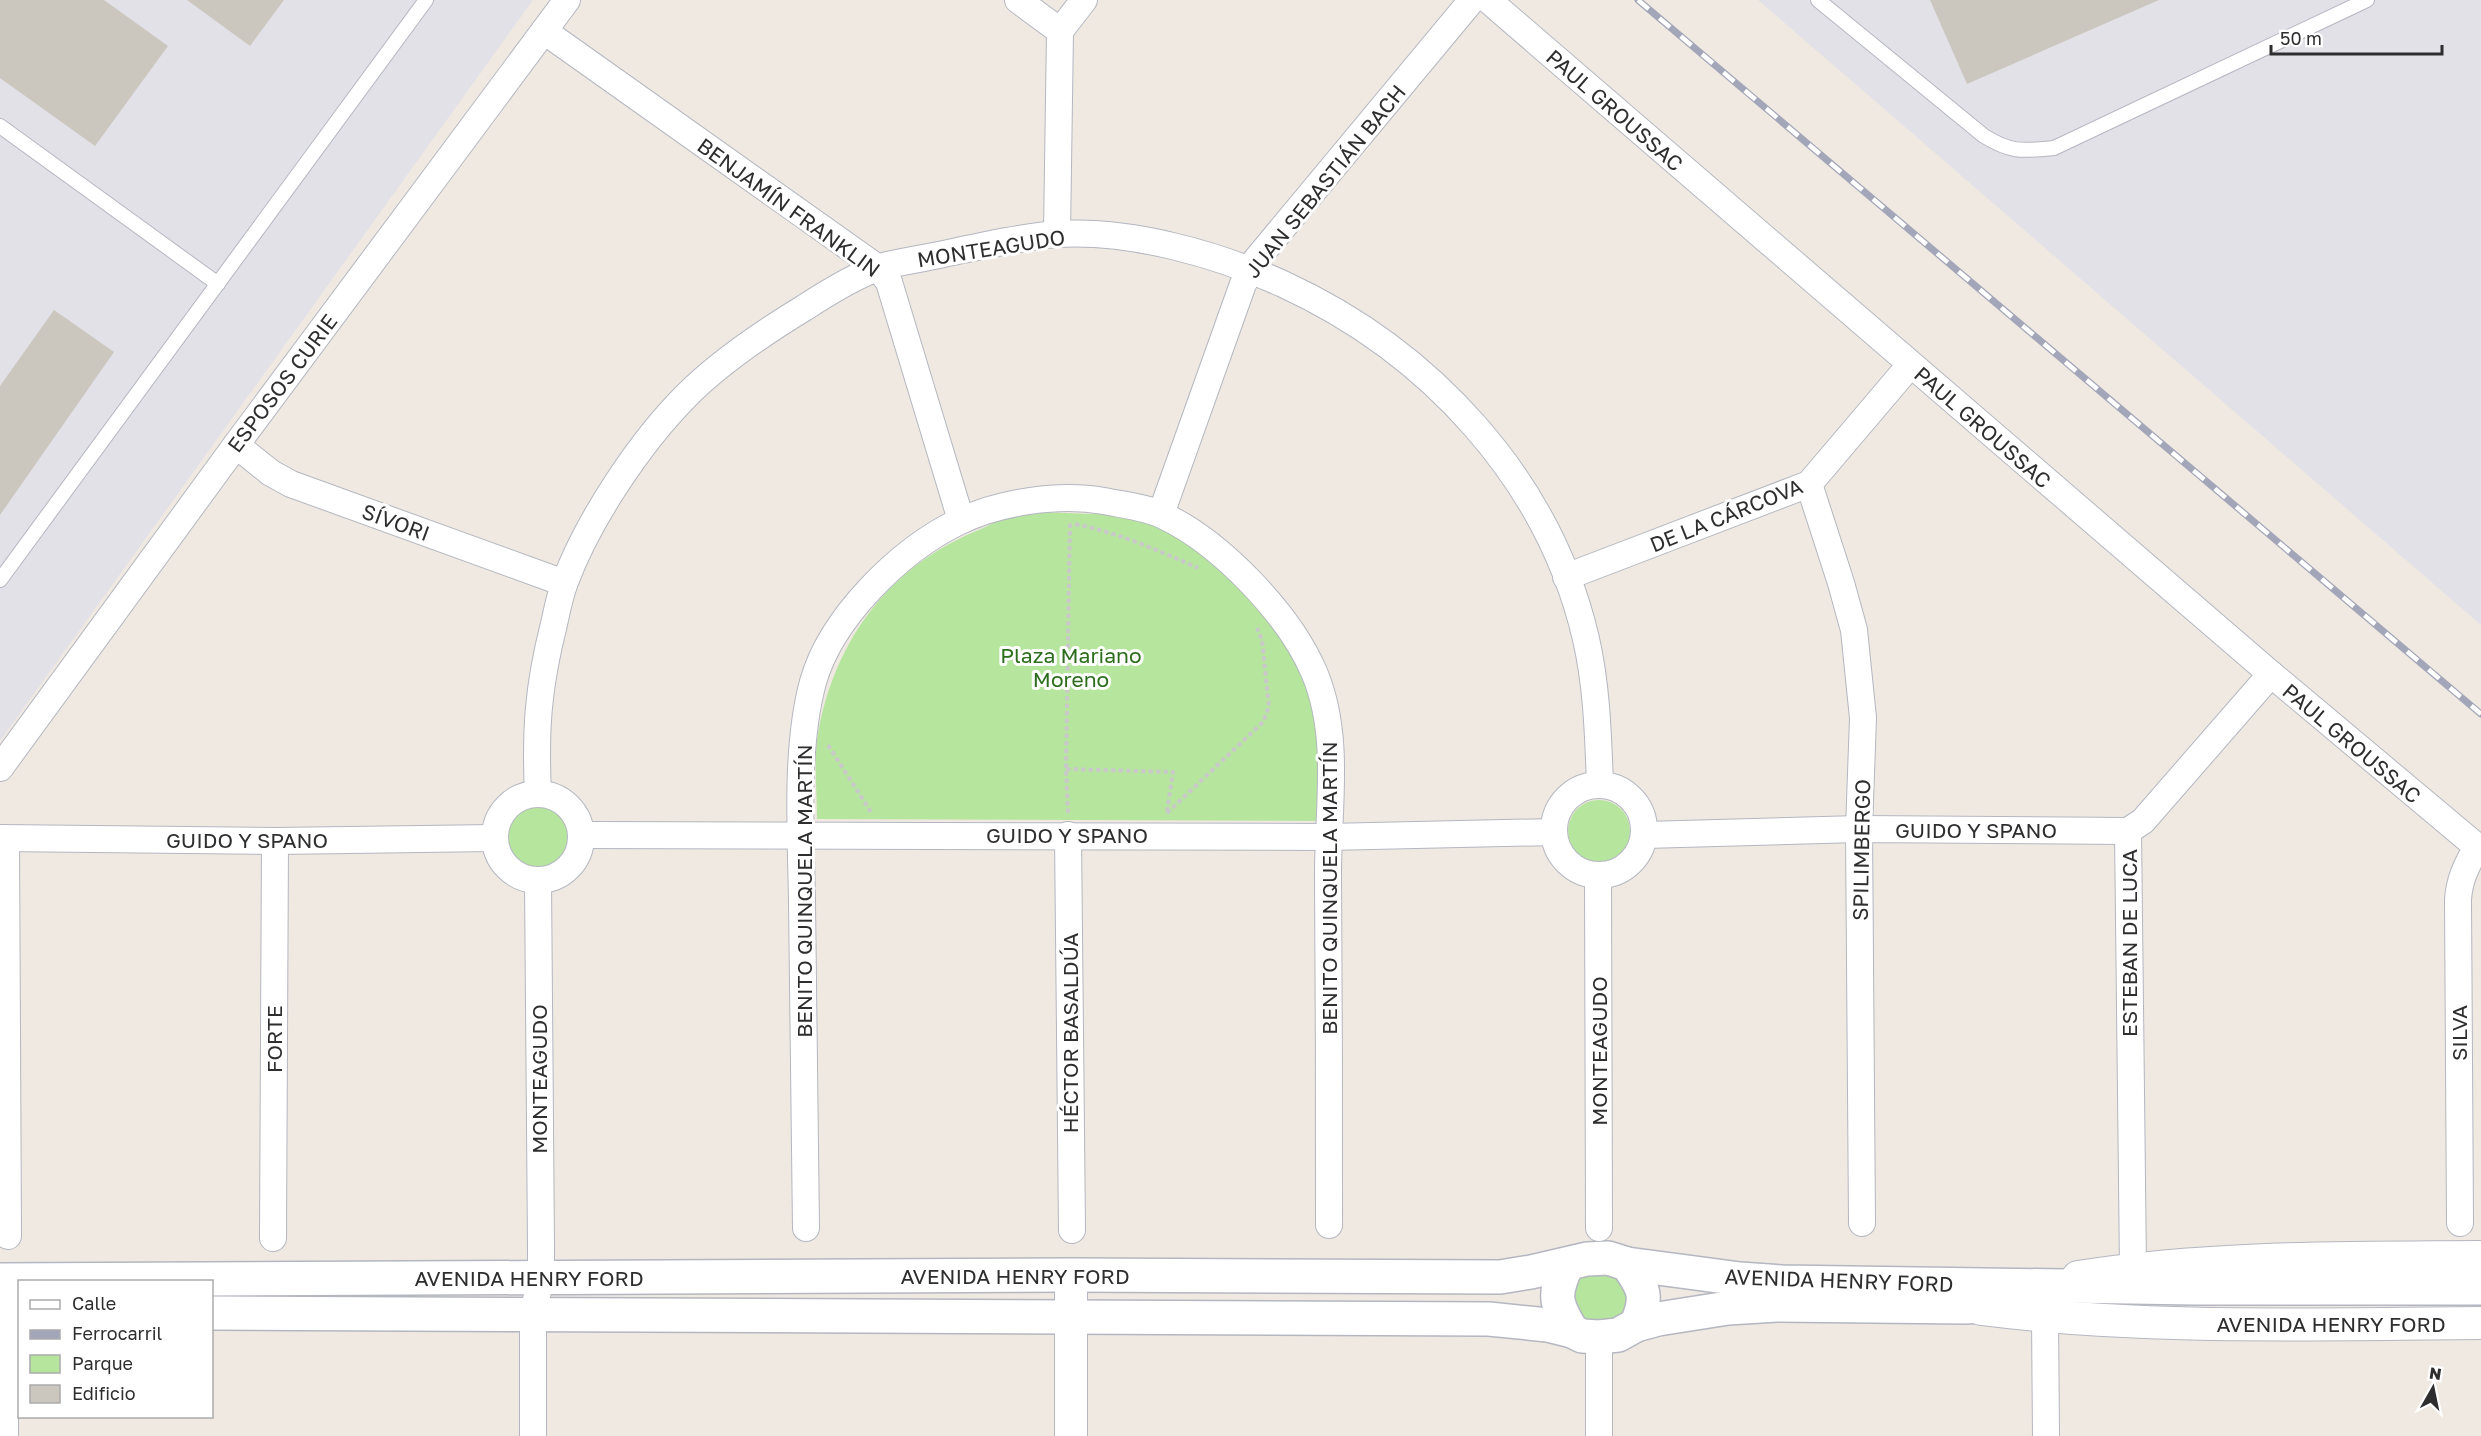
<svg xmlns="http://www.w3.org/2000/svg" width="2481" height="1436" font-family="'Golos Text',sans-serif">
  <rect width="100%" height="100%" fill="#efe9e1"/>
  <g fill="#e3e1e8">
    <polygon points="0,0 533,0 0,741"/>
    <polygon points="1758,0 2481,0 2481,625 2414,567"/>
  </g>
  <g fill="#b6e59e">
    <path d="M1040,512L1119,515L1164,527L1204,550L1270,612L1318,705L1324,821L817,819C817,793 814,766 817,741C831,646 886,569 974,532C984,528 994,522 1004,519C1016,516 1028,515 1040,512Z"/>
    <circle cx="1599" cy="831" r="31"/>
    <circle cx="538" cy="838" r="31"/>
    <polygon points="1589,1269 1625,1281 1629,1309 1616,1324 1579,1320 1570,1292 1581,1275"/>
  </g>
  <g fill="#cbc7bf">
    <polygon points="0,0 104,0 168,46 95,146 0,78"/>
    <polygon points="187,0 284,0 250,46"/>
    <polygon points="1930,0 2159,0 1967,84"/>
    <polygon points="54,310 114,352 0,515 0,386"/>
  </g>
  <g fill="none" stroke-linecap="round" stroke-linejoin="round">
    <defs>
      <g id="service">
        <path d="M1818,0L1984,136C2012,153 2022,151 2054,148L2367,0"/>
        <polyline points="0,126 218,284"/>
        <polyline points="0,580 426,0"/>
      </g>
      <g id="minor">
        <polyline points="1018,0 1060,31"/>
        <polyline points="1488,0 2271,674 2481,850"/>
        <polyline points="544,31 878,268 889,282 892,292 961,520"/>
        <polyline points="1057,234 1060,31 1084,0"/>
        <polyline points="236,445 271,473 291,484 564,583"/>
        <polyline points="1809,484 1841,583 1854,630 1863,718 1859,829 1862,1223"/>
        <polyline points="1161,514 1243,284 1256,260 1472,0"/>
        <polyline points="1566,577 1809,484 1910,365"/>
        <polyline points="0,768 236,445 567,0"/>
        <circle cx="1599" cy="830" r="45"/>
        <path d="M538,794C535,730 538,687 554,624C557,610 560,595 565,582C588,520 640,442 687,395C721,361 763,333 804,308C827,293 854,276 880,267C899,262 920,259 939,255C977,247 1020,237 1058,234C1132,230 1217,254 1283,284C1429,351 1549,479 1586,639C1597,687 1598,735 1600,784"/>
        <circle cx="538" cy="837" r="43"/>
        <polyline points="581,835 1328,837 1554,832"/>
        <polyline points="1068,835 1072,1230"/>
        <polyline points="1645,835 1859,829 2128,831"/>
        <polyline points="0,838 275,841 495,838"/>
        <polyline points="6,839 8,1236"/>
        <polyline points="1598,875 1599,1228"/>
        <path d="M2460,1223L2458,900C2459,880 2467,864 2477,847"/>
        <path d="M806,1228C804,1119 803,1010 802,902C801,834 795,748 813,682C831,618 899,551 958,522C999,502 1059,493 1104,501C1123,505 1146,507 1164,516C1221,543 1289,614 1314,672C1341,735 1328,807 1328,873C1329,990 1329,1108 1329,1225"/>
        <polyline points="273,1238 275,841"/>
        <polyline points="2133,1268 2128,831 2143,821 2271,674"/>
        <polyline points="5,1295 5,1436"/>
        <polyline points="2045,1317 2046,1436"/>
        <polyline points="533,1436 533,1313 541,1278 541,1248 538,880"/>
        <polyline points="1599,1436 1599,1337"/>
      </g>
      <g id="tertiary">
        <path d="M2078,1277C2212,1256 2346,1258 2481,1257"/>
        <path d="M1981,1309C2147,1330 2314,1324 2481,1323"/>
        <polyline points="1071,1436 1071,1275"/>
      </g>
      <g id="secondary">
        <path d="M1627,1264C1644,1288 1649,1297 1636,1325"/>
        <path d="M1567,1265C1553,1295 1555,1303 1572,1331"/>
        <polyline points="0,1280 1071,1275 1500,1277 1531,1272 1587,1259 1608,1258 1627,1264 1680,1271 1740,1279 1782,1282 2196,1288 2481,1288"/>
        <polyline points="0,1312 20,1312"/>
        <polyline points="212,1313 1489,1319 1548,1325 1572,1331 1582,1336 1599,1337 1618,1335 1636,1325 1658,1319 1728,1308 1777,1305 1965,1307 2012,1304"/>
      </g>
    </defs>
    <use href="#service" stroke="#b4b7c1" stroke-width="16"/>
    <use href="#minor" stroke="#b4b7c1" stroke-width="28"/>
    <use href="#tertiary" stroke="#b4b7c1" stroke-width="34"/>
    <use href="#secondary" stroke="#b4b7c1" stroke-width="36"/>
    <g stroke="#c9c9c9" stroke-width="4" stroke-dasharray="4.5 3" stroke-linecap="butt">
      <path d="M1075,524C1119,533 1157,550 1198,568"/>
      <polyline points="828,745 871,812"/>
      <polyline points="1066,769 1173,772 1167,811"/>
      <polyline points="1068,813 1066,769 1070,521"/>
      <polyline points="1167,813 1263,722 1269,707 1262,640 1257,628"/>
    </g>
    <use href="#service" stroke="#fff" stroke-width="14"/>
    <use href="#minor" stroke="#fff" stroke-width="26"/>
    <use href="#tertiary" stroke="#fff" stroke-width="32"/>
    <use href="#secondary" stroke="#fff" stroke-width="33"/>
    <defs>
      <polyline id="rail" points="1638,0 2481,714"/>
    </defs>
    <use href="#rail" stroke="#a3a6b8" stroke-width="7"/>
    <use href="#rail" stroke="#fff" stroke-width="4.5" stroke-dasharray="14" stroke-linecap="butt"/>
  </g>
  <g text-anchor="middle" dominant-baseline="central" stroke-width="6" stroke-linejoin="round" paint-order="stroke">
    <g font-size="21" fill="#2e2e2e" stroke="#fff">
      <text transform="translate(1615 110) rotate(41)">PAUL GROUSSAC</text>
      <text transform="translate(1325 181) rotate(-51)">JUAN SEBASTIÁN BACH</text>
      <text transform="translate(789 207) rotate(36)">BENJAMÍN FRANKLIN</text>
      <text transform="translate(991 248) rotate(-9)">MONTEAGUDO</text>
      <text transform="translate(282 383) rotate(-53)">ESPOSOS CURIE</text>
      <text transform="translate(1983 427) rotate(41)">PAUL GROUSSAC</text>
      <text transform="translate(1726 515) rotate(-22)">DE LA CÁRCOVA</text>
      <text transform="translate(396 522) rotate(20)">SÍVORI</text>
      <text transform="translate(2352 743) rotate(40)">PAUL GROUSSAC</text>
      <text x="1976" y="830">GUIDO Y SPANO</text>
      <text x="1067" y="835">GUIDO Y SPANO</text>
      <text x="247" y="840">GUIDO Y SPANO</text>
      <text transform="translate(1861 850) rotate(-89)">SPILIMBERGO</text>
      <text transform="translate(1329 888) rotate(-90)">BENITO QUINQUELA MARTÍN</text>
      <text transform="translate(804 891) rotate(-90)">BENITO QUINQUELA MARTÍN</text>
      <text transform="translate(2129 943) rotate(-90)">ESTEBAN DE LUCA</text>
      <text transform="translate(1070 1033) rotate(-90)">HÉCTOR BASALDÚA</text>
      <text transform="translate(2459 1033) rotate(-90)">SILVA</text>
      <text transform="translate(274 1039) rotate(-90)">FORTE</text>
      <text transform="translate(1599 1051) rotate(-90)">MONTEAGUDO</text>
      <text transform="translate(539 1079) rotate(-90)">MONTEAGUDO</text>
      <text x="1015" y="1276">AVENIDA HENRY FORD</text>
      <text x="529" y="1278">AVENIDA HENRY FORD</text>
      <text transform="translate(1839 1280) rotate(2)">AVENIDA HENRY FORD</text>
      <text x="2331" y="1324">AVENIDA HENRY FORD</text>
    </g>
    <g font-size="21" fill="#2c6e1b" stroke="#fff">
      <text x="1071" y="655">Plaza Mariano<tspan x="1071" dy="24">Moreno</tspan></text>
    </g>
  </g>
  <rect x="18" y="1280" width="195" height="138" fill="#ffffff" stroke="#ababab" stroke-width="1.5"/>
  <rect x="30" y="1300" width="30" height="9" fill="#ffffff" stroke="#ababab" stroke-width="1.5"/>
  <text x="72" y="1310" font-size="18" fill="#2e2e2e">Calle</text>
  <rect x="30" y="1330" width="30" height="9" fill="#a3a6b8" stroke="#ababab" stroke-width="1.5"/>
  <text x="72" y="1340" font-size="18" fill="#2e2e2e">Ferrocarril</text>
  <rect x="30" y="1355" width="30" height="18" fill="#b6e59e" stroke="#ababab" stroke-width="1.5"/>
  <text x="72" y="1370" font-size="18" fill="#2e2e2e">Parque</text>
  <rect x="30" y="1385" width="30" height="18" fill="#cbc7bf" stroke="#ababab" stroke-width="1.5"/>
  <text x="72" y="1400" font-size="18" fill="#2e2e2e">Edificio</text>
  <g transform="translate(2433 1388) rotate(9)" stroke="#ffffff" stroke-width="4.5" paint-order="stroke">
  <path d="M0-4.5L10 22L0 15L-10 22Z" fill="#2e2e2e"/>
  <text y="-9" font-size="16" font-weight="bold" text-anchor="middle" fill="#2e2e2e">N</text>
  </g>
  <path d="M2271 45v9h171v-9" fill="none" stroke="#2e2e2e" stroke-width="3"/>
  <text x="2280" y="45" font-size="18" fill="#2e2e2e" stroke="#ffffff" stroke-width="4.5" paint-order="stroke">50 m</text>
</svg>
